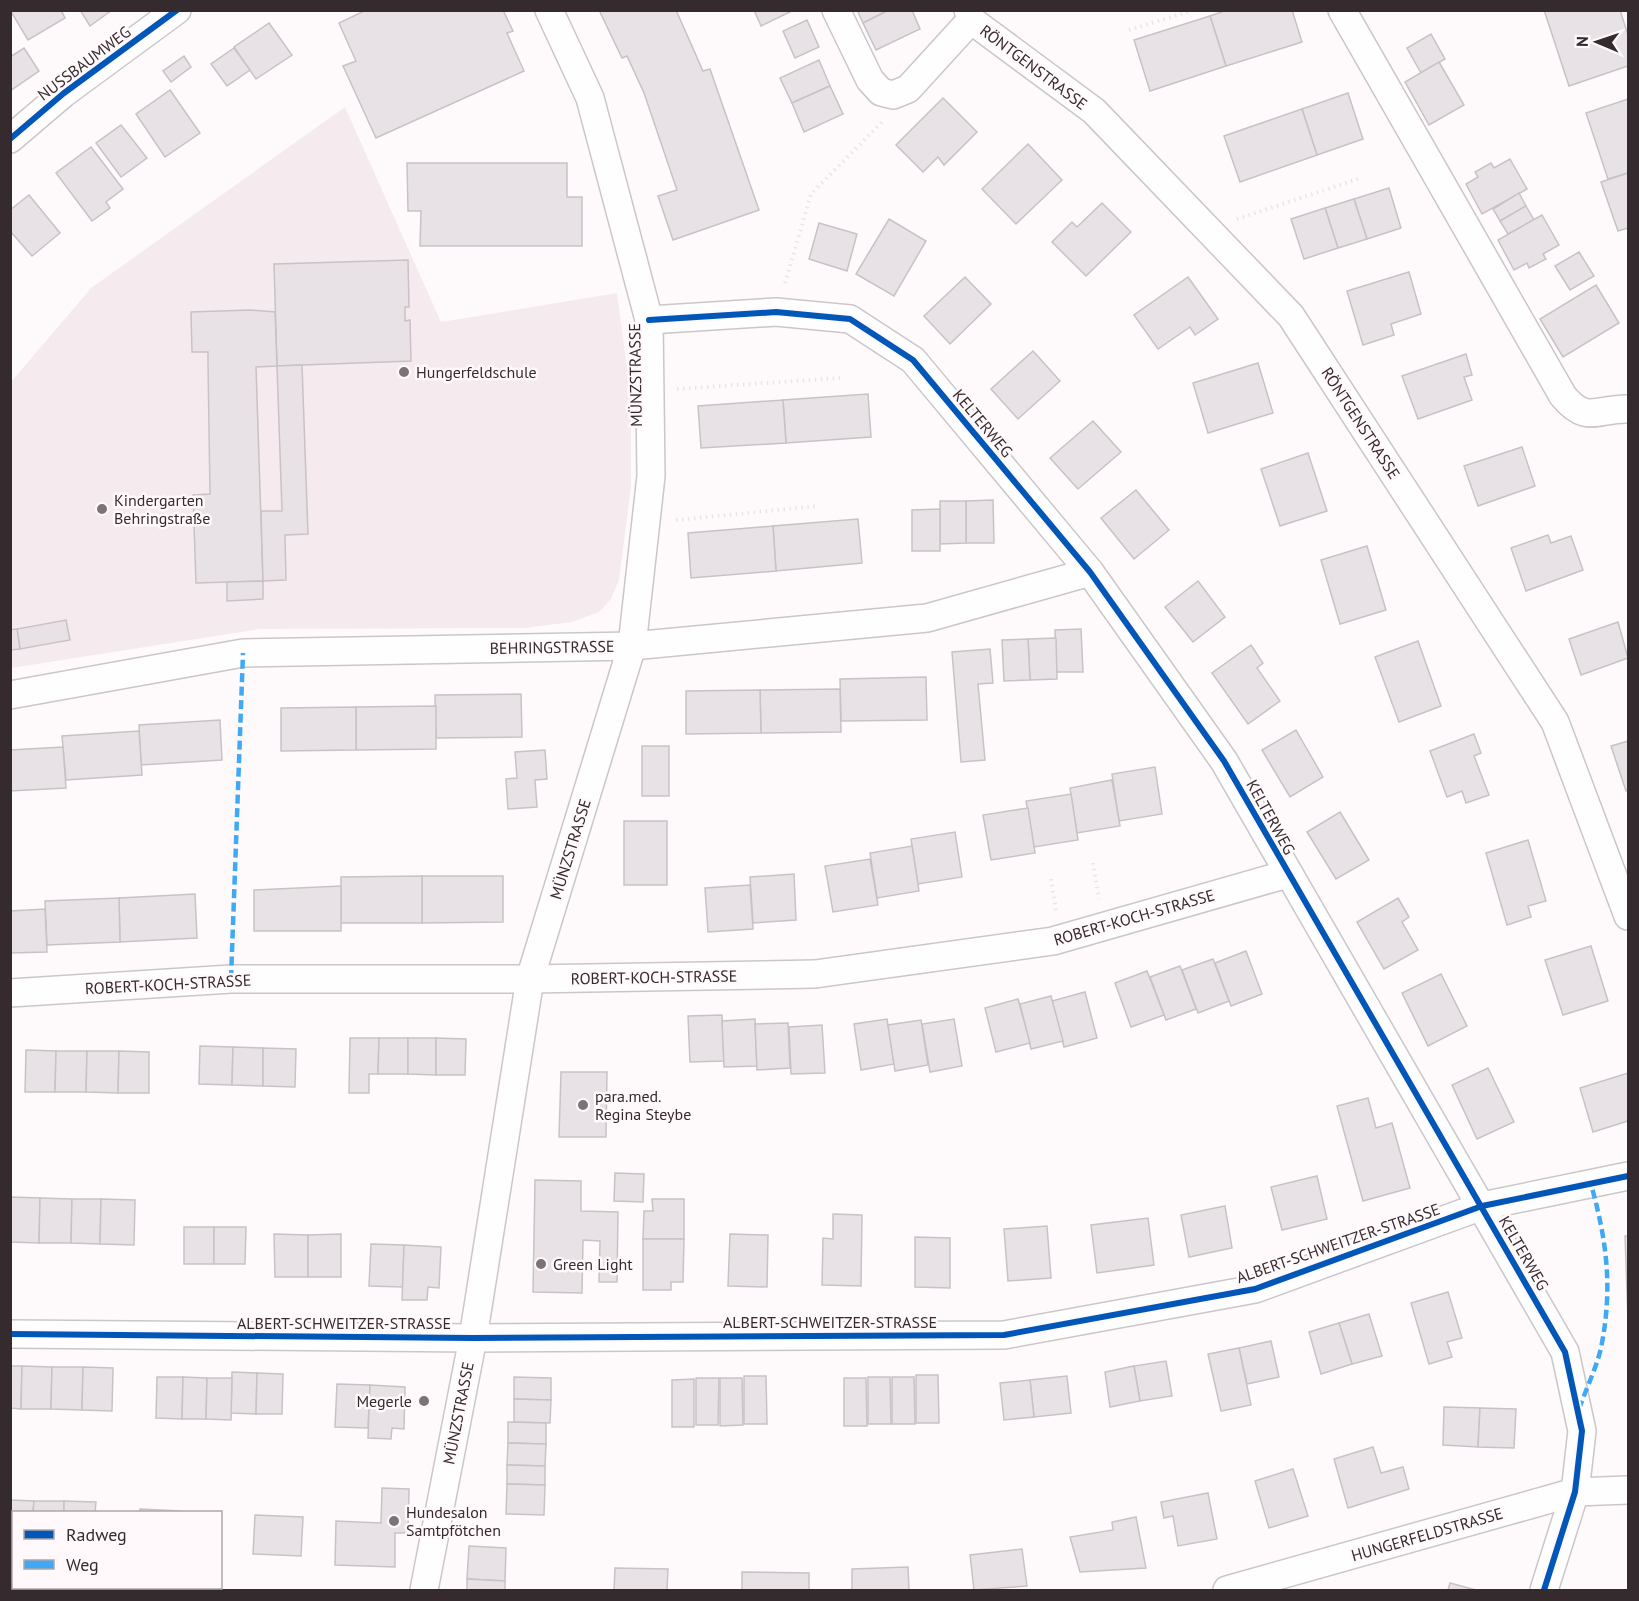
<svg xmlns="http://www.w3.org/2000/svg" width="1639" height="1601" font-family="'PT Sans',sans-serif">
  <rect width="100%" height="100%" fill="#fefafc"/>
  <polygon fill="#f5ebef" points="345,107 441,322 617,293 631,397 631,487 619,580 611,599 599,612 572,622 525,628 260,629 11,668 11,382 91,288"/>
  <g fill="#e8e2e6" stroke="#c8c2c6" stroke-width="1.5">
    <polygon points="10,10 61,10 65,18 28,40"/>
    <polygon points="80,10 112,10 90,26"/>
    <polygon points="366,10 503,10 513,31 507,33 524,71 376,138 343,66 356,61 339,23"/>
    <polygon points="599,10 676,10 703,71 710,69 759,210 673,240 658,196 677,190 644,93 627,56 622,58"/>
    <polygon points="754,10 794,10 761,26"/>
    <polygon points="857,10 889,10 863,23"/>
    <polygon points="889,10 912,10 920,29 876,50 863,23"/>
    <polygon points="1227,10 1292,10 1302,42 1226,66 1210,16"/>
    <polygon points="1544,10 1620,10 1628,35 1628,66 1569,86"/>
    <polygon points="1210,16 1226,66 1150,91 1134,40"/>
    <polygon points="807,20 819,47 795,58 783,31"/>
    <polygon points="269,23 292,55 256,79 234,47"/>
    <polygon points="1431,34 1445,59 1421,73 1407,48"/>
    <polygon points="24,48 39,71 10,91 10,57"/>
    <polygon points="234,48 250,70 227,86 211,64"/>
    <polygon points="184,56 191,67 171,82 163,71"/>
    <polygon points="819,60 830,86 792,103 780,78"/>
    <polygon points="1439,62 1464,105 1429,125 1405,82"/>
    <polygon points="830,86 843,114 804,132 792,103"/>
    <polygon points="170,90 200,133 165,157 136,114"/>
    <polygon points="1348,93 1363,139 1317,155 1302,109"/>
    <polygon points="943,98 977,132 944,165 938,157 923,172 896,145"/>
    <polygon points="1628,99 1628,173 1608,179 1586,113"/>
    <polygon points="1302,109 1317,155 1240,182 1224,136"/>
    <polygon points="121,125 147,158 121,177 96,143"/>
    <polygon points="1028,144 1062,180 1016,224 982,189"/>
    <polygon points="91,147 123,189 106,202 110,208 92,221 56,173"/>
    <polygon points="1510,159 1527,189 1482,214 1466,184 1478,177 1475,172 1491,163 1494,168"/>
    <polygon points="407,163 567,163 567,197 582,197 582,246 420,246 421,211 408,211"/>
    <polygon points="1628,173 1628,228 1618,231 1601,182"/>
    <polygon points="1389,188 1401,228 1367,239 1354,199"/>
    <polygon points="1519,193 1526,206 1500,221 1493,209"/>
    <polygon points="29,195 60,233 32,256 10,231 10,210"/>
    <polygon points="1354,199 1367,239 1338,248 1325,208"/>
    <polygon points="1102,203 1131,232 1086,276 1052,242 1072,222 1077,227"/>
    <polygon points="1526,206 1534,220 1508,234 1500,221"/>
    <polygon points="1325,208 1338,248 1304,259 1291,219"/>
    <polygon points="1542,215 1559,245 1543,254 1546,259 1529,268 1527,263 1514,270 1498,240"/>
    <polygon points="889,219 926,241 894,296 856,274"/>
    <polygon points="819,223 857,234 847,271 809,259"/>
    <polygon points="1579,252 1594,276 1570,290 1555,266"/>
    <polygon points="408,260 409,307 405,307 405,321 410,320 411,361 277,366 274,264"/>
    <polygon points="1409,272 1421,314 1391,324 1394,335 1363,345 1347,291"/>
    <polygon points="965,277 991,304 950,344 924,316"/>
    <polygon points="1188,277 1218,319 1195,335 1190,327 1158,349 1134,315"/>
    <polygon points="1596,285 1619,323 1563,357 1540,319"/>
    <polygon points="250,310 275,312 277,366 256,367 263,581 196,583 193,495 210,494 208,364 208,352 192,352 191,312"/>
    <polygon points="1033,351 1060,381 1018,419 991,389"/>
    <polygon points="1466,354 1472,375 1464,377 1472,400 1418,419 1402,376"/>
    <polygon points="1258,363 1273,413 1208,433 1193,383"/>
    <polygon points="302,365 308,534 285,535 286,580 263,581 261,511 282,511 277,366"/>
    <polygon points="868,394 871,437 786,443 783,400"/>
    <polygon points="783,400 786,443 701,448 698,406"/>
    <polygon points="1093,421 1121,452 1078,489 1050,458"/>
    <polygon points="1522,447 1535,486 1478,506 1464,466"/>
    <polygon points="1308,453 1327,511 1280,526 1261,469"/>
    <polygon points="1136,490 1169,530 1134,559 1101,518"/>
    <polygon points="993,500 994,543 966,543 966,501"/>
    <polygon points="940,501 966,501 966,543 940,544"/>
    <polygon points="940,509 940,551 912,551 912,510"/>
    <polygon points="858,519 862,563 776,571 773,526"/>
    <polygon points="773,526 776,571 691,578 688,533"/>
    <polygon points="1548,535 1551,543 1571,536 1583,570 1526,591 1511,548"/>
    <polygon points="1367,546 1386,610 1340,624 1321,560"/>
    <polygon points="263,581 263,599 227,601 227,582"/>
    <polygon points="1198,581 1225,617 1193,642 1165,607"/>
    <polygon points="66,620 70,640 20,649 17,629"/>
    <polygon points="1618,622 1628,658 1581,675 1569,639"/>
    <polygon points="17,629 20,649 10,650 10,630"/>
    <polygon points="1081,629 1083,672 1056,672 1055,630"/>
    <polygon points="1056,638 1057,679 1030,680 1028,639"/>
    <polygon points="1028,639 1030,680 1004,681 1002,640"/>
    <polygon points="1418,641 1441,706 1399,722 1375,657"/>
    <polygon points="1251,645 1263,663 1257,668 1280,701 1248,724 1212,673"/>
    <polygon points="990,649 993,683 978,684 985,760 961,762 952,652"/>
    <polygon points="926,677 927,720 841,721 840,679"/>
    <polygon points="840,689 841,732 761,733 760,690"/>
    <polygon points="760,690 761,733 686,734 686,691"/>
    <polygon points="521,694 522,737 436,738 435,695"/>
    <polygon points="436,706 436,749 356,750 356,707"/>
    <polygon points="356,707 356,750 281,751 281,708"/>
    <polygon points="220,720 222,760 141,765 139,725"/>
    <polygon points="1296,730 1323,777 1290,797 1262,750"/>
    <polygon points="139,731 142,775 66,780 62,736"/>
    <polygon points="1474,734 1481,753 1474,756 1489,795 1466,803 1462,791 1447,797 1430,751"/>
    <polygon points="1628,741 1628,790 1626,791 1611,746"/>
    <rect x="642" y="746" width="27" height="50"/>
    <polygon points="63,747 66,788 10,791 10,750"/>
    <polygon points="545,750 547,779 535,780 537,807 508,809 506,779 517,778 515,752"/>
    <polygon points="1155,767 1162,814 1119,821 1112,774"/>
    <polygon points="1112,780 1120,826 1077,833 1070,788"/>
    <polygon points="1071,794 1078,840 1034,847 1026,801"/>
    <polygon points="1028,808 1035,853 991,860 983,815"/>
    <polygon points="1340,812 1369,860 1336,879 1307,832"/>
    <rect x="624" y="821" width="43" height="64"/>
    <polygon points="955,832 962,877 918,884 911,839"/>
    <polygon points="1528,840 1546,901 1528,906 1531,917 1507,925 1486,853"/>
    <polygon points="912,846 919,891 877,898 870,853"/>
    <polygon points="870,859 878,905 833,912 825,866"/>
    <polygon points="794,874 796,920 753,923 750,877"/>
    <polygon points="422,876 503,876 503,922 422,923"/>
    <polygon points="422,876 422,923 341,923 341,877"/>
    <polygon points="750,885 753,929 708,932 705,888"/>
    <polygon points="341,886 341,931 254,931 254,890"/>
    <polygon points="195,894 197,938 120,942 119,898"/>
    <polygon points="119,898 120,942 47,945 45,901"/>
    <polygon points="1398,898 1409,917 1402,922 1418,950 1384,969 1357,922"/>
    <polygon points="45,909 47,952 10,953 10,911"/>
    <polygon points="1591,946 1608,1001 1563,1015 1545,960"/>
    <polygon points="1246,951 1262,994 1231,1006 1215,963"/>
    <polygon points="1213,959 1229,1001 1198,1013 1182,970"/>
    <polygon points="1180,966 1196,1009 1166,1020 1150,977"/>
    <polygon points="1147,971 1164,1015 1131,1027 1115,983"/>
    <polygon points="1441,974 1467,1026 1428,1046 1402,993"/>
    <polygon points="1085,992 1097,1038 1064,1047 1052,1001"/>
    <polygon points="1051,996 1063,1041 1031,1049 1020,1004"/>
    <polygon points="1018,999 1030,1043 996,1052 985,1008"/>
    <polygon points="722,1015 724,1061 690,1062 688,1016"/>
    <polygon points="755,1019 757,1066 724,1067 722,1021"/>
    <polygon points="887,1019 894,1064 861,1070 854,1024"/>
    <polygon points="954,1019 962,1066 930,1072 922,1024"/>
    <polygon points="921,1020 928,1065 895,1071 888,1025"/>
    <polygon points="788,1023 790,1068 757,1070 755,1024"/>
    <polygon points="822,1025 825,1073 791,1074 789,1027"/>
    <polygon points="350,1038 379,1038 378,1074 369,1074 369,1093 349,1093"/>
    <polygon points="379,1038 408,1038 408,1074 378,1074"/>
    <polygon points="408,1038 436,1038 436,1075 408,1074"/>
    <polygon points="436,1038 466,1039 465,1075 436,1075"/>
    <polygon points="200,1046 233,1047 232,1085 199,1084"/>
    <polygon points="233,1047 263,1048 263,1086 232,1085"/>
    <polygon points="263,1048 296,1049 295,1087 263,1086"/>
    <polygon points="26,1050 56,1051 55,1092 25,1092"/>
    <polygon points="56,1051 87,1051 86,1092 55,1092"/>
    <polygon points="87,1051 119,1051 118,1093 86,1092"/>
    <polygon points="119,1051 149,1052 149,1093 118,1093"/>
    <polygon points="1488,1068 1514,1122 1477,1139 1452,1085"/>
    <polygon points="561,1072 607,1072 606,1137 559,1137"/>
    <polygon points="1628,1073 1628,1121 1593,1132 1580,1088"/>
    <polygon points="1368,1098 1376,1128 1392,1123 1410,1188 1363,1201 1337,1106"/>
    <polygon points="615,1173 644,1174 643,1202 614,1201"/>
    <polygon points="1317,1176 1327,1219 1282,1230 1271,1187"/>
    <polygon points="535,1180 581,1181 581,1211 618,1212 617,1282 599,1282 600,1241 583,1240 582,1293 533,1292"/>
    <polygon points="10,1197 40,1198 39,1243 10,1242"/>
    <polygon points="40,1198 72,1199 71,1243 39,1243"/>
    <polygon points="72,1199 101,1199 100,1244 71,1243"/>
    <polygon points="101,1199 135,1200 134,1245 100,1244"/>
    <polygon points="652,1199 684,1199 684,1239 643,1239 644,1211 653,1211"/>
    <polygon points="1225,1206 1232,1248 1189,1257 1181,1215"/>
    <polygon points="833,1214 862,1215 861,1286 822,1285 823,1238 833,1239"/>
    <polygon points="1148,1218 1154,1265 1097,1273 1091,1225"/>
    <polygon points="1047,1226 1051,1278 1008,1281 1004,1229"/>
    <rect x="184" y="1227" width="30" height="37"/>
    <polygon points="214,1227 246,1227 245,1264 214,1264"/>
    <polygon points="274,1234 308,1235 308,1277 275,1277"/>
    <polygon points="341,1234 341,1277 308,1277 308,1235"/>
    <polygon points="730,1234 768,1235 767,1287 728,1286"/>
    <polygon points="1625,1236 1628,1236 1628,1321"/>
    <polygon points="915,1237 950,1238 950,1288 915,1287"/>
    <polygon points="643,1239 684,1239 683,1282 671,1282 671,1290 643,1290"/>
    <polygon points="371,1244 404,1245 403,1287 369,1286"/>
    <polygon points="404,1245 441,1247 439,1288 428,1287 427,1300 402,1300"/>
    <polygon points="1448,1292 1462,1338 1447,1342 1452,1357 1429,1364 1411,1303"/>
    <polygon points="1369,1314 1382,1356 1352,1364 1339,1323"/>
    <polygon points="1339,1323 1352,1364 1321,1374 1309,1332"/>
    <polygon points="1271,1341 1279,1377 1247,1384 1239,1348"/>
    <polygon points="1239,1348 1251,1405 1221,1411 1208,1354"/>
    <polygon points="1166,1361 1172,1396 1140,1401 1134,1366"/>
    <polygon points="10,1366 22,1366 21,1409 10,1408"/>
    <polygon points="22,1366 52,1367 51,1409 21,1409"/>
    <polygon points="1134,1366 1140,1401 1110,1407 1105,1372"/>
    <polygon points="52,1367 83,1367 82,1410 51,1409"/>
    <polygon points="83,1367 113,1368 112,1411 82,1410"/>
    <polygon points="232,1372 257,1373 256,1414 231,1413"/>
    <polygon points="257,1373 283,1374 282,1414 256,1414"/>
    <polygon points="916,1375 938,1375 939,1423 916,1423"/>
    <polygon points="744,1376 766,1376 767,1424 744,1424"/>
    <polygon points="1067,1376 1071,1413 1034,1417 1030,1380"/>
    <polygon points="157,1377 183,1377 182,1419 156,1418"/>
    <polygon points="183,1377 207,1378 206,1419 182,1419"/>
    <polygon points="514,1377 551,1378 551,1400 514,1399"/>
    <polygon points="868,1377 890,1377 891,1424 868,1424"/>
    <polygon points="892,1377 914,1377 915,1424 892,1424"/>
    <polygon points="207,1378 232,1378 231,1420 206,1419"/>
    <polygon points="696,1378 719,1378 718,1425 696,1425"/>
    <polygon points="720,1378 742,1378 743,1425 720,1426"/>
    <polygon points="844,1378 866,1378 867,1426 844,1426"/>
    <polygon points="694,1379 694,1427 672,1427 672,1380"/>
    <polygon points="1030,1380 1034,1417 1004,1420 1000,1383"/>
    <polygon points="337,1384 370,1385 368,1428 335,1427"/>
    <polygon points="370,1385 405,1387 404,1429 392,1428 391,1439 368,1438"/>
    <polygon points="514,1399 551,1400 550,1423 514,1422"/>
    <polygon points="1444,1407 1480,1408 1478,1447 1443,1445"/>
    <polygon points="1480,1408 1516,1409 1514,1448 1478,1447"/>
    <polygon points="508,1422 546,1423 546,1444 508,1443"/>
    <polygon points="508,1443 546,1444 545,1466 507,1465"/>
    <polygon points="1373,1447 1381,1473 1403,1467 1409,1489 1348,1508 1334,1459"/>
    <polygon points="507,1465 545,1466 545,1485 507,1484"/>
    <polygon points="1293,1469 1308,1516 1269,1528 1255,1481"/>
    <polygon points="507,1484 545,1485 544,1515 506,1514"/>
    <polygon points="382,1488 409,1489 408,1533 395,1533 395,1567 335,1565 336,1521 381,1523"/>
    <polygon points="1208,1493 1217,1539 1178,1546 1173,1516 1164,1518 1161,1502"/>
    <polygon points="10,1500 34,1501 33,1512 14,1512 14,1542 10,1542"/>
    <polygon points="34,1501 64,1501 64,1512 33,1512"/>
    <polygon points="64,1501 96,1502 95,1512 64,1512"/>
    <polygon points="140,1509 180,1511 180,1512 140,1512"/>
    <polygon points="255,1515 303,1517 301,1556 253,1554"/>
    <polygon points="1136,1517 1146,1568 1080,1572 1070,1537 1113,1530 1112,1522"/>
    <polygon points="469,1546 506,1548 505,1581 467,1579"/>
    <polygon points="1022,1549 1027,1586 974,1590 970,1555"/>
    <polygon points="908,1567 909,1590 852,1590 852,1569"/>
    <polygon points="615,1568 668,1569 667,1590 614,1590"/>
    <polygon points="742,1572 809,1573 809,1590 742,1590"/>
    <polygon points="467,1579 505,1581 505,1590 467,1590"/>
    <polygon points="1450,1583 1476,1590 1448,1590"/>
  </g>
  <g fill="none" stroke-linecap="round" stroke-linejoin="round">
    <defs>
      <g id="minor">
        <polyline points="836,10 870,80 881,92 893,95 908,89 971,20"/>
        <polyline points="968,10 971,20 1094,111 1291,316 1555,722 1628,916"/>
        <path d="M1342,10L1563,396C1587,425 1598,408 1628,409"/>
        <polyline points="10,139 64,93 177,10"/>
        <polyline points="649,320 776,312 850,319 913,360 1090,572 1224,761 1565,1352 1582,1431 1575,1492 1544,1590"/>
        <polyline points="10,695 243,653 632,646 927,618 1090,572"/>
        <polyline points="10,993 231,979 530,979 815,974 1053,941 1287,874"/>
        <polyline points="10,1334 473,1338 1004,1335 1255,1289 1482,1206 1628,1176"/>
        <polyline points="424,1590 473,1338 530,979 632,646 651,476 649,320 590,98 549,10"/>
        <polyline points="1227,1590 1575,1492 1628,1490"/>
      </g>
    </defs>
    <use href="#minor" stroke="#ccc6c8" stroke-width="30"/>
    <g stroke="#e8e6e7" stroke-width="4" stroke-dasharray="1.5 4.5" stroke-linecap="butt">
      <polyline points="1129,30 1194,10"/>
      <polyline points="1237,219 1361,178"/>
      <polyline points="785,283 811,194 882,122"/>
      <polyline points="677,389 840,378"/>
      <polyline points="676,520 818,506"/>
      <polyline points="1093,863 1099,899"/>
      <polyline points="1051,879 1056,911"/>
    </g>
    <use href="#minor" stroke="#fffeff" stroke-width="27"/>
    <g stroke="#3fa9f5" stroke-width="4.5" stroke-dasharray="9 4.5" stroke-linecap="butt">
      <polyline points="231,979 243,653"/>
      <path d="M1579,1409C1586,1389 1596,1369 1601,1348C1613,1288 1607,1242 1591,1184"/>
    </g>
    <defs>
      <g id="cycleway">
        <polyline points="10,139 64,93 177,10"/>
        <polyline points="649,320 776,312 850,319 913,360 1090,572 1224,761 1565,1352 1582,1431 1575,1492 1544,1590"/>
        <polyline points="10,1334 473,1338 1004,1335 1255,1289 1482,1206 1628,1176"/>
      </g>
    </defs>
    <use href="#cycleway" stroke="#fff9fb" stroke-width="10"/>
    <use href="#cycleway" stroke="#0057b8" stroke-width="6"/>
  </g>
  <g fill="#7b7376" stroke="#fff9fb" stroke-width="2">
    <circle cx="404" cy="372" r="6"/>
    <circle cx="102" cy="509" r="6"/>
    <circle cx="583" cy="1105" r="6"/>
    <circle cx="541" cy="1264" r="6"/>
    <circle cx="424" cy="1401" r="6"/>
    <circle cx="394" cy="1521" r="6"/>
  </g>
  <g text-anchor="middle" dominant-baseline="central" stroke-width="5" stroke-linejoin="round" paint-order="stroke">
    <g font-size="16" fill="#352b2e" stroke="#fff9fb">
      <text transform="translate(84 63) rotate(-37)">NUSSBAUMWEG</text>
      <text transform="translate(1034 67) rotate(37)">RÖNTGENSTRASSE</text>
      <text transform="translate(635 375) rotate(-91)">MÜNZSTRASSE</text>
      <text transform="translate(983 423) rotate(50)">KELTERWEG</text>
      <text transform="translate(1361 423) rotate(57)">RÖNTGENSTRASSE</text>
      <text transform="translate(552 647) rotate(-1)">BEHRINGSTRASSE</text>
      <text transform="translate(1271 817) rotate(61)">KELTERWEG</text>
      <text transform="translate(570 849) rotate(-73)">MÜNZSTRASSE</text>
      <text transform="translate(1134 917) rotate(-16)">ROBERT-KOCH-STRASSE</text>
      <text transform="translate(654 977) rotate(-1)">ROBERT-KOCH-STRASSE</text>
      <text transform="translate(168 984) rotate(-3)">ROBERT-KOCH-STRASSE</text>
      <text transform="translate(1338 1243) rotate(-19)">ALBERT-SCHWEITZER-STRASSE</text>
      <text transform="translate(1524 1253) rotate(60)">KELTERWEG</text>
      <text x="830" y="1322">ALBERT-SCHWEITZER-STRASSE</text>
      <text x="344" y="1323">ALBERT-SCHWEITZER-STRASSE</text>
      <text transform="translate(458 1413) rotate(-79)">MÜNZSTRASSE</text>
      <text transform="translate(1427 1534) rotate(-16)">HUNGERFELDSTRASSE</text>
    </g>
    <g font-size="16" fill="#352b2e" stroke="#fff9fb" text-anchor="start">
      <text x="416" y="372">Hungerfeldschule</text>
      <text x="114" y="500">Kindergarten<tspan x="114" dy="18">Behringstraße</tspan></text>
      <text x="595" y="1096">para.med.<tspan x="595" dy="18">Regina Steybe</tspan></text>
      <text x="553" y="1264">Green Light</text>
      <text x="412" y="1401" text-anchor="end">Megerle</text>
      <text x="406" y="1512">Hundesalon<tspan x="406" dy="18">Samtpfötchen</tspan></text>
    </g>
  </g>
  <rect width="1639" height="1601" fill="none" stroke="#352b2e" stroke-width="24"/>
  <rect x="12" y="1511" width="210" height="78" fill="#fff9fb" stroke="#aea7a9" stroke-width="1.5"/>
  <rect x="24" y="1530" width="30" height="9" fill="#0057b8" stroke="#aea7a9" stroke-width="1.5"/>
  <text x="66" y="1541" font-size="18" fill="#352b2e">Radweg</text>
  <rect x="24" y="1560" width="30" height="9" fill="#3fa9f5" stroke="#aea7a9" stroke-width="1.5"/>
  <text x="66" y="1571" font-size="18" fill="#352b2e">Weg</text>
  <g transform="translate(1597 42) rotate(272)" stroke="#fff9fb" stroke-width="4.5" paint-order="stroke">
  <path d="M0-4.5L10 22L0 15L-10 22Z" fill="#352b2e"/>
  <text y="-9" font-size="16" font-weight="bold" text-anchor="middle" fill="#352b2e">N</text>
  </g>
</svg>
